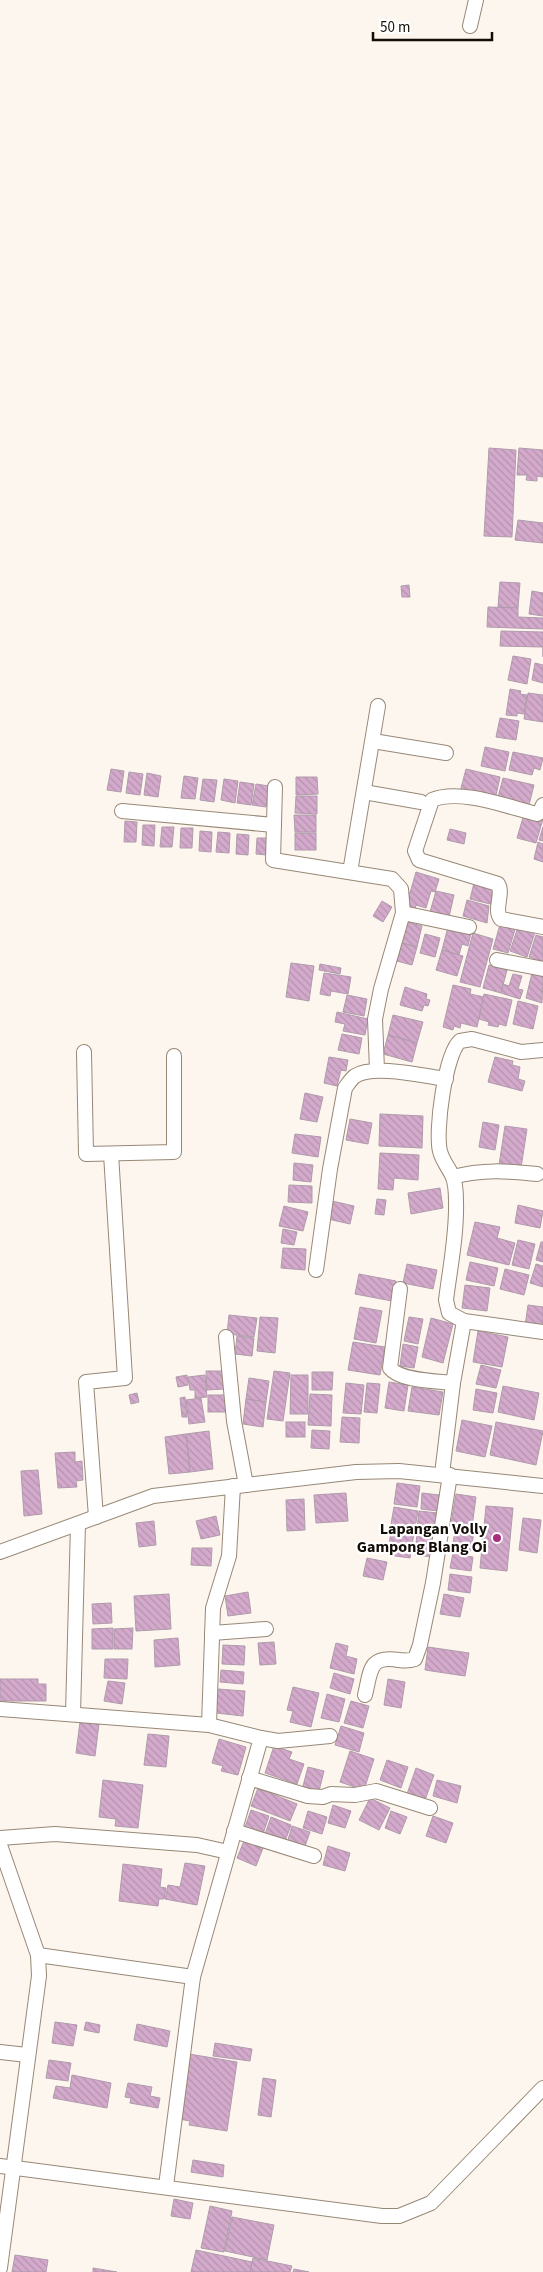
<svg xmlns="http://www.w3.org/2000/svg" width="543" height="2272" font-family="'Source Sans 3',sans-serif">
  <defs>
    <pattern id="building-back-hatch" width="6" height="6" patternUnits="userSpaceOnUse" patternTransform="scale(1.25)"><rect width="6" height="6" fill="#d4aacc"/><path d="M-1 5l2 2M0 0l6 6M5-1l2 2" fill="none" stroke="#b591ae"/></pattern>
  </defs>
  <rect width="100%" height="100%" fill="#fdf6ee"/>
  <g fill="url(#building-back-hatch)" stroke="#af9bab">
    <polygon points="489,448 516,450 512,537 484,536"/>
    <polygon points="519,448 543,450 543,477 537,476 537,481 526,480 527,475 517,475"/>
    <polygon points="518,520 543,523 543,543 515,540"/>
    <polygon points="500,582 520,583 518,608 498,607"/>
    <polygon points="409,585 410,597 402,597 401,586"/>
    <polygon points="532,591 543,593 543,616 529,614"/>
    <polygon points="488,607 518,608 518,617 543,618 543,629 487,627"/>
    <polygon points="501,631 543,632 543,657 543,647 500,646"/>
    <polygon points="513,656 531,659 527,684 508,680"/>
    <polygon points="535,663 543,665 543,683 532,680"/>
    <polygon points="510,689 521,691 520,694 527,695 524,714 517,713 517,716 506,715"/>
    <polygon points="528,693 543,695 543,722 524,719"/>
    <polygon points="500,718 519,721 516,740 496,737"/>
    <polygon points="485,747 509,752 505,771 481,766"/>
    <polygon points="513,752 543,758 540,770 534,768 532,775 509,770"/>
    <polygon points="111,769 124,771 121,792 107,790"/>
    <polygon points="466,769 500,777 495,800 460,792"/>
    <polygon points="129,772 143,774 140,795 126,793"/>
    <polygon points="147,773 161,776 158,797 144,795"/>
    <polygon points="184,776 198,778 195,799 181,798"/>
    <polygon points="296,777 317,777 318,794 296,795"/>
    <polygon points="503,778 534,785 529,805 498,797"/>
    <polygon points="203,779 217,780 214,802 200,800"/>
    <polygon points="224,779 238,781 235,803 221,800"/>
    <polygon points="240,782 254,784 251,805 237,803"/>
    <polygon points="256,784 269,786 266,807 252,805"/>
    <polygon points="296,796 317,796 317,814 295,813"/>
    <polygon points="524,814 543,819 536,843 517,838"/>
    <polygon points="294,815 316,815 316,832 295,832"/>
    <polygon points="125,821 137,822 136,842 124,842"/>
    <polygon points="143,825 155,825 154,846 142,845"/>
    <polygon points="162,827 174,827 172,847 160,847"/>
    <polygon points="543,827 543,841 539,840"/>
    <polygon points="181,828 193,828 192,848 180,848"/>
    <polygon points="450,829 466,833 464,844 447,840"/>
    <polygon points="200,831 212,832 211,852 199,851"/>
    <polygon points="218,832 230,833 229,853 216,852"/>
    <rect x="295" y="833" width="21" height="17"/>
    <polygon points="237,834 249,835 248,855 236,854"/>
    <polygon points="257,838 269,838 267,855 256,854"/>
    <polygon points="538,842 543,844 543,862 534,859"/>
    <polygon points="416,872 439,879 435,892 431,891 426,908 416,905 415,909 406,906 404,891 410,893"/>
    <polygon points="474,883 496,888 494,905 470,899"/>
    <polygon points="436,891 454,895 449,917 430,912"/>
    <polygon points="467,900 489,906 487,923 463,916"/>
    <polygon points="382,901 392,907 383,922 373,916"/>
    <polygon points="403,921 422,926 417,947 398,942"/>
    <polygon points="501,921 516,926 508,953 493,949"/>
    <polygon points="448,927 471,933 468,946 462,944 459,955 442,950"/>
    <polygon points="518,927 535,932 527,957 510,951"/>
    <polygon points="473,933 493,939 480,987 460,982"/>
    <polygon points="425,934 440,938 435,957 420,953"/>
    <polygon points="536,935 543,937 543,962 529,957"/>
    <polygon points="398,942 417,947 412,965 393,960"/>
    <polygon points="442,950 463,956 457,976 436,970"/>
    <polygon points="291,963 314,966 309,1001 286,997"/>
    <polygon points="320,964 341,968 340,974 319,970"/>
    <polygon points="489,965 507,970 501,993 483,988"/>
    <polygon points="324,973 351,977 348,994 331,991 330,996 320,994"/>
    <polygon points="532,973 543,976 542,1003 526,998"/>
    <polygon points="513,974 522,976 518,989 523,990 520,999 501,993 503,984 509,986"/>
    <polygon points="453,985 471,989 470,994 484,997 477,1027 461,1023 460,1028 454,1026 453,1030 443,1027"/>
    <polygon points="405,987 427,994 426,999 430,1000 428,1006 424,1005 422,1011 400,1005"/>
    <polygon points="484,994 512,1000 506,1026 499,1024 498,1027 488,1025 489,1022 479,1019"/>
    <polygon points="347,995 367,999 364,1016 343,1012"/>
    <polygon points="518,1001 538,1006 533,1029 513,1024"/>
    <polygon points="337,1012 368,1019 365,1035 343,1031 345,1024 335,1022"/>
    <polygon points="393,1015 423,1022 417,1043 388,1035"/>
    <polygon points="342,1034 362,1038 359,1054 338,1050"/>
    <polygon points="388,1035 417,1043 412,1062 383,1054"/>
    <polygon points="329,1057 348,1060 346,1071 341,1070 337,1086 324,1083"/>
    <polygon points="495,1057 513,1061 512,1065 520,1067 518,1079 525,1081 522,1091 488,1082"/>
    <polygon points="305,1093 323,1097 317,1122 300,1119"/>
    <polygon points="380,1114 423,1116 422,1148 379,1146"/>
    <polygon points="350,1119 372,1123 368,1144 346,1140"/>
    <polygon points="483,1122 499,1125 495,1150 479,1147"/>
    <polygon points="505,1126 527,1129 521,1168 499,1165"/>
    <polygon points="295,1134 321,1137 318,1157 292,1153"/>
    <polygon points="380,1153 419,1155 418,1180 394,1178 393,1190 378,1189"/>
    <polygon points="294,1163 313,1165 311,1182 293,1180"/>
    <polygon points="289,1185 312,1186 312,1203 288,1202"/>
    <polygon points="440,1188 443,1208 411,1214 408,1193"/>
    <polygon points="377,1199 386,1200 384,1215 375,1214"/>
    <polygon points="332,1201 354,1206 350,1224 328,1219"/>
    <polygon points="518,1205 543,1211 540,1228 515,1223"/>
    <polygon points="284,1206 308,1212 303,1231 279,1226"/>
    <polygon points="475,1222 500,1227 497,1238 515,1243 509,1265 467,1255"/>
    <polygon points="283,1229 297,1232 294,1245 281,1243"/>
    <polygon points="518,1240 535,1244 529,1269 512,1265"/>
    <polygon points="541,1242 543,1242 543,1262 536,1260"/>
    <polygon points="283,1248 306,1249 305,1270 281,1268"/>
    <polygon points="470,1262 498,1268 494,1286 466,1280"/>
    <polygon points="407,1264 437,1270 433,1289 403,1283"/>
    <polygon points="536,1264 543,1266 543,1287 530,1283"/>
    <polygon points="505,1269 529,1275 524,1295 500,1289"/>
    <polygon points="359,1274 396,1281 392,1301 355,1294"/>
    <polygon points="465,1285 490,1288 487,1311 462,1308"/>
    <polygon points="528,1305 543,1307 543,1329 525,1326"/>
    <polygon points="360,1307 382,1311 376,1343 354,1339"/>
    <polygon points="229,1315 257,1318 254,1337 227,1334"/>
    <polygon points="260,1317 278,1318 275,1353 257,1351"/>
    <polygon points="409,1317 423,1319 418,1344 404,1341"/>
    <polygon points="431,1318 453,1324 443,1363 422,1357"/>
    <polygon points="478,1331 508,1337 502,1367 473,1362"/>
    <polygon points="237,1336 254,1338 252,1356 235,1354"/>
    <polygon points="353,1342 385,1347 380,1375 348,1370"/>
    <polygon points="403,1344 418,1347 414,1368 400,1366"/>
    <polygon points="481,1365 501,1370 496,1388 476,1384"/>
    <polygon points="206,1371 223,1371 224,1389 207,1390"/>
    <polygon points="274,1371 290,1373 283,1421 267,1419"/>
    <polygon points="312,1372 333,1372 332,1390 312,1390"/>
    <polygon points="187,1375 188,1385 178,1387 176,1377"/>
    <polygon points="205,1375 207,1397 195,1398 195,1390 190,1390 188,1377"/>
    <polygon points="291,1375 308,1375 308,1414 290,1414"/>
    <polygon points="249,1378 269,1381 266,1402 246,1399"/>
    <polygon points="389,1382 408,1385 404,1411 385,1408"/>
    <polygon points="346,1383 364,1385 361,1414 343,1413"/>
    <polygon points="367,1383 380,1384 377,1413 364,1412"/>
    <polygon points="503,1386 539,1393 534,1420 498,1412"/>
    <polygon points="412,1387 443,1392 439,1415 408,1411"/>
    <polygon points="476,1389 497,1393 493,1413 473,1410"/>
    <polygon points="137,1393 139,1402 131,1404 129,1395"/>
    <polygon points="310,1394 332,1395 331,1426 308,1425"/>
    <rect x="208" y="1395" width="18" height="17"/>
    <polygon points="185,1397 187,1417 182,1417 180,1398"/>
    <polygon points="201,1398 205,1422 189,1424 186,1400"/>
    <polygon points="246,1399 266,1402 263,1427 243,1424"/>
    <polygon points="342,1417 360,1418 359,1443 340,1442"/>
    <polygon points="462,1420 492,1426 485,1457 456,1451"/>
    <rect x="286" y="1422" width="19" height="15"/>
    <polygon points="496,1422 543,1431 536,1465 490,1455"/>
    <polygon points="312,1430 330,1431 329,1449 311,1448"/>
    <polygon points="209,1431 213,1469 190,1472 186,1434"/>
    <polygon points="186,1434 190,1472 169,1474 165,1437"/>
    <polygon points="75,1452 75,1462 82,1461 83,1480 76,1481 77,1487 58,1488 55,1453"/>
    <polygon points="38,1470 42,1514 24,1516 21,1471"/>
    <polygon points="397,1483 420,1486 417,1507 394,1504"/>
    <polygon points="346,1493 348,1521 316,1523 314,1495"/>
    <polygon points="422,1493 439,1495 438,1511 421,1509"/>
    <polygon points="456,1494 476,1497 472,1527 451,1524"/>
    <polygon points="304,1499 305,1530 287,1531 286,1500"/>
    <polygon points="486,1506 513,1508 507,1571 480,1568"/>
    <polygon points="394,1507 418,1511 415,1528 391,1524"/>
    <polygon points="419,1511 438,1513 436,1531 417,1529"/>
    <polygon points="216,1516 220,1535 201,1539 196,1521"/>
    <polygon points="523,1518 541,1520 537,1553 519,1550"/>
    <polygon points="154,1521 156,1545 139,1547 136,1523"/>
    <polygon points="456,1527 474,1531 471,1551 452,1547"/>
    <polygon points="391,1530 414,1533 410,1558 388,1555"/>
    <polygon points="417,1533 437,1535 434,1557 415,1555"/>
    <polygon points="192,1548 212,1548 211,1566 191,1565"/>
    <polygon points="453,1553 473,1557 471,1571 450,1568"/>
    <polygon points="367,1558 387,1562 383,1580 363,1576"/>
    <polygon points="450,1574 472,1577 470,1593 448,1590"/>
    <polygon points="248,1592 251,1613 228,1616 225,1596"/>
    <polygon points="169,1594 171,1629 136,1631 134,1596"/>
    <polygon points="444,1594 464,1598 460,1617 440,1614"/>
    <polygon points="111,1603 112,1623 93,1624 92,1604"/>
    <polygon points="113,1628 113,1649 92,1649 92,1629"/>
    <polygon points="133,1628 132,1649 114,1649 114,1629"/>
    <polygon points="178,1638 180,1665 155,1667 154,1640"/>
    <polygon points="274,1642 276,1664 260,1665 258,1643"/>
    <polygon points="336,1643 348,1646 346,1656 357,1659 354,1674 330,1668"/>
    <polygon points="223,1645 245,1646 244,1665 222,1664"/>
    <polygon points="428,1647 469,1653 465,1676 425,1670"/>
    <polygon points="105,1659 128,1659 127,1679 104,1678"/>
    <polygon points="221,1670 244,1672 243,1684 220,1682"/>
    <polygon points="334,1673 354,1679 350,1694 330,1688"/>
    <polygon points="0,1679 38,1679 38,1684 46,1684 46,1701 0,1701"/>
    <polygon points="388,1679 405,1682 401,1708 384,1705"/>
    <polygon points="108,1681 125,1683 122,1704 104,1701"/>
    <polygon points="293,1687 319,1693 311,1727 290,1722 293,1711 287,1710"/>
    <polygon points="218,1689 245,1691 243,1716 216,1713"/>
    <polygon points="327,1694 345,1699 339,1722 321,1718"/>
    <polygon points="351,1701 369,1706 363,1728 344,1723"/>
    <polygon points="80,1722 99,1724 95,1756 76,1753"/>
    <polygon points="341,1726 364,1733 359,1752 335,1745"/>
    <polygon points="148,1734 169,1736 166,1767 144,1765"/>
    <polygon points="219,1739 246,1747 238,1775 221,1771 223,1766 212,1763"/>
    <polygon points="274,1746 292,1752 289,1759 304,1764 297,1784 265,1773"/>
    <polygon points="350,1751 374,1759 364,1790 340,1782"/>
    <polygon points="387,1760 408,1767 401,1788 380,1780"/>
    <polygon points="308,1767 324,1771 319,1791 303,1786"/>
    <polygon points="416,1768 434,1775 425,1800 407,1794"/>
    <polygon points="103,1780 143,1785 138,1828 115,1826 116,1819 99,1817"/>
    <polygon points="437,1780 461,1786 457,1803 433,1796"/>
    <polygon points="258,1788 297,1804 290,1821 251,1806"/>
    <polygon points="370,1798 390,1808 379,1830 359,1820"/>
    <polygon points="333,1805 351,1811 345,1828 328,1823"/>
    <polygon points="251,1810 269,1816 263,1834 245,1827"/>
    <polygon points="308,1811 327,1817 322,1834 303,1828"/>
    <polygon points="391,1811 407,1817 400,1834 385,1828"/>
    <polygon points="433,1816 453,1823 446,1843 426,1836"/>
    <polygon points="271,1817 291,1825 284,1844 264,1837"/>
    <polygon points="292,1826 310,1832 304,1849 287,1843"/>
    <polygon points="244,1841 263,1848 256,1866 237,1858"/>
    <polygon points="328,1846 350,1853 345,1871 323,1865"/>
    <polygon points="185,1863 205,1866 197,1905 165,1899 168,1885 180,1887"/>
    <polygon points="123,1864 162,1869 160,1887 166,1888 164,1899 159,1899 158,1906 119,1901"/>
    <polygon points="55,2022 77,2025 73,2046 52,2043"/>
    <polygon points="86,2022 100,2025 99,2033 84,2030"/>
    <polygon points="137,2024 170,2031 167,2047 134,2040"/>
    <polygon points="215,2043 252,2049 250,2061 213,2056"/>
    <polygon points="189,2054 237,2062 227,2131 189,2125 190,2121 179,2119"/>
    <polygon points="49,2060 71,2063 68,2081 46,2078"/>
    <polygon points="72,2075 111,2083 107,2108 53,2098 56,2086 70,2088"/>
    <polygon points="263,2078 276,2080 271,2117 258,2115"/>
    <polygon points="128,2083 152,2087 150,2096 160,2098 158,2108 130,2103 131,2098 125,2097"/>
    <polygon points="193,2160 224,2165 223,2177 191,2172"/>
    <polygon points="174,2199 193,2203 190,2219 171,2216"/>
    <polygon points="210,2206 232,2211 224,2252 201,2248"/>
    <polygon points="232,2217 274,2225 267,2260 225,2251"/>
    <polygon points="196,2250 252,2262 250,2272 191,2272"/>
    <polygon points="15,2255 48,2260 46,2272 12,2272"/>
    <polygon points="253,2258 292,2266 290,2272 250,2272"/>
    <polygon points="93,2268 117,2272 93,2272"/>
    <polygon points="294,2269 309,2272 293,2272"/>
  </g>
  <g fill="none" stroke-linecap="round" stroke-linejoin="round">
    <defs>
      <g id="minor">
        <polyline points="470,26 476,0"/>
        <polyline points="373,741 446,753"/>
        <polyline points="275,787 273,860 392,879 401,889 403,913 381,989 375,1019 377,1070"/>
        <polyline points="364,792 421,802"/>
        <path d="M543,805L540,812L537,814C508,807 459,788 432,800L415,851L419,860L498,884C504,894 493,910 501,919L543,927"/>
        <polyline points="122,811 274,825"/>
        <polyline points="350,872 378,706"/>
        <polyline points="403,913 469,927"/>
        <polyline points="497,960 543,969"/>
        <polyline points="84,1052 86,1154 174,1152 174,1056"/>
        <path d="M453,1177C482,1169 508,1171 537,1174"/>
        <path d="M316,1270L330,1169L345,1088C348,1084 351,1079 355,1076C374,1064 423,1076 446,1079"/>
        <path d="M400,1289L390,1368C400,1381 437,1381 453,1383"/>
        <polyline points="464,1321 543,1332"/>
        <polyline points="226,1337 234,1421 246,1485"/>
        <path d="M442,1474L453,1383L464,1321L449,1313L446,1300C450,1268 457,1234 456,1201C456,1193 456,1183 452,1175C448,1167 442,1160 440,1151C435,1132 445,1054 460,1041L472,1039L521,1052L543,1050"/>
        <polyline points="96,1517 86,1382 125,1378 111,1154"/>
        <polyline points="0,1552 153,1496 246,1485 356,1472 399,1471 543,1486"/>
        <polyline points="212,1633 266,1629"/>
        <path d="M365,1695C371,1670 369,1655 399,1660C406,1661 409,1661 415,1659L420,1645L433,1583L450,1475"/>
        <polyline points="0,1709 209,1725 261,1738 193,1977 166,2186"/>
        <polyline points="73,1714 78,1524"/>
        <polyline points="209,1725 213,1608 229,1556 233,1486"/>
        <polyline points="261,1738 278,1741 330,1736"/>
        <polyline points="249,1778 308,1796 323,1797 331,1794 355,1795 376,1791 430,1808"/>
        <polyline points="234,1831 314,1856"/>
        <polyline points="0,1838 55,1834 197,1845 228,1852"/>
        <polyline points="0,1845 38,1955 39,1976 0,2268"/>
        <polyline points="38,1955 193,1977"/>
        <polyline points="0,2052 27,2055"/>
        <polyline points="0,2166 382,2216 399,2216 431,2203 543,2088"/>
      </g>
    </defs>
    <use href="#minor" stroke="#978876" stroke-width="16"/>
    <use href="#minor" stroke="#fff" stroke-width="14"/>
  </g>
  <circle fill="#a92e80" stroke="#fff" stroke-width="2" cx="497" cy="1538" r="5"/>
  <g text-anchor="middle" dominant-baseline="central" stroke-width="4.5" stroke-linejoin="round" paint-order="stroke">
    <g font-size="16" font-weight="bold" fill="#130d07" stroke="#fff" text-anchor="end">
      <text x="487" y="1529">Lapangan Volly<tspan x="487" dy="18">Gampong Blang Oi</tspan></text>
    </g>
  </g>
  <path d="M373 32v8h119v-8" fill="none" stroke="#130d07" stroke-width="2.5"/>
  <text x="380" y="32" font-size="15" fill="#130d07" stroke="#ffffff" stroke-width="4" paint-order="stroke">50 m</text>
</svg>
